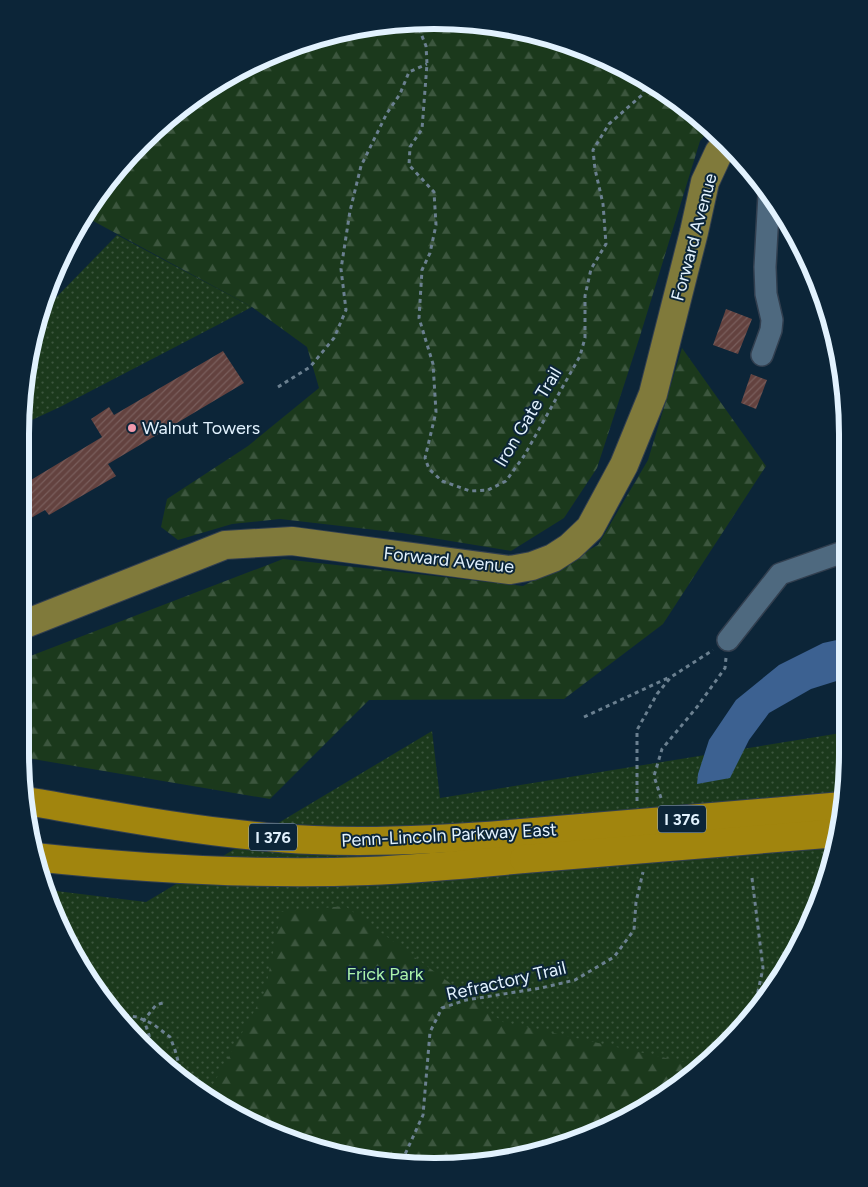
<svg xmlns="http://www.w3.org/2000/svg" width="868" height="1187" font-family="Figtree,sans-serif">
  <defs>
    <pattern id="grass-dots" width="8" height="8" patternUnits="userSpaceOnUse" patternTransform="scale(1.25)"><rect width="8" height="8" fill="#1b391c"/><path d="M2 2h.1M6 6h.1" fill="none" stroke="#3c563e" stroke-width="1.8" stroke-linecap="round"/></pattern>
    <pattern id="forest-firs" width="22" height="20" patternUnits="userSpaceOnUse" patternTransform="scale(1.25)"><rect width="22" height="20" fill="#1b391c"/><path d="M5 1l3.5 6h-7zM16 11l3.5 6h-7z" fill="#3c563e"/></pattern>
    <pattern id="building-hatch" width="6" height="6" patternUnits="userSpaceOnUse" patternTransform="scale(1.25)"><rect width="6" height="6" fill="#63423f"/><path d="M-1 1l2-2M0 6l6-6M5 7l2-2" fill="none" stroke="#795e5c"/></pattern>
  </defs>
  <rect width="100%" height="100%" fill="#0c2538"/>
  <g fill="url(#grass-dots)">
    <polygon points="117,235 252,307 60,407 21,425 21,407 34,327 40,314"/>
    <polygon points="432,731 440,798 847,732 847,780 834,860 793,960 745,1026 686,1081 592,1136 488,1163 354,1159 251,1124 161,1064 90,983 48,890 146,902"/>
  </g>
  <g fill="url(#forest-firs)">
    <polygon points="407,21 488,24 567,42 641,75 711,128 700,141 640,336 597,468 564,518 511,551 402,533 280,519 232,524 178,540 161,527 167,499 248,446 319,388 307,347 252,307 84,216 90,204 182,106 251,63 327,34"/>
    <polygon points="682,348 766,466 663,624 564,699 369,700 270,799 21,757 20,660 283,559 523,586 598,545 648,460"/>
    <polygon points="345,906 503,1022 702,1066 686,1081 592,1136 488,1163 354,1159 251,1124 207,1095 265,992 281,912"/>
  </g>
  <polygon fill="#3c6191" points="846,638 846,678 811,689 769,713 749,740 730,778 697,784 698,774 709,740 736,700 779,665 823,643"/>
  <g fill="url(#building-hatch)">
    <polygon points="66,257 71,260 57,286 54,284"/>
    <polygon points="820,288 823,299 817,297"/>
    <polygon points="823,299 823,300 826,309 820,308"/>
    <polygon points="726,309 752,319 738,354 713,345"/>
    <polygon points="223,351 244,383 108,464 116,476 49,515 45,510 31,518 21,501 21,486 102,437 91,419 109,407 114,415"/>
    <polygon points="751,374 767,380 756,409 741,403"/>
  </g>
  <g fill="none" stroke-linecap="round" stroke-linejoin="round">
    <defs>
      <g id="minor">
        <polyline points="762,355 771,330 772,320 766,294 765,267 769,194"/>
        <polyline points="728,640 780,574 846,551"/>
      </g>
      <polyline id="major" points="20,626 225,545 292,541 510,570 532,566 553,558 570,547 590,528 624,465 653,394 694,232 705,182 719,152 726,143"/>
      <g id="highway">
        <path d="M26,801C121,817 216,836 313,840C382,843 452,839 522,833"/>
        <path d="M34,857C145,869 256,875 368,871C420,869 472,864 524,859"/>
      </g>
    </defs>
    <use href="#minor" stroke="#323f4f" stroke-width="24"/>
    <use href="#major" stroke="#323f4f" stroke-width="30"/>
    <use href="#highway" stroke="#323f4f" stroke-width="30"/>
    <g stroke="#6b8090" stroke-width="3" stroke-dasharray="4 4" stroke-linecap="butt">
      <polyline points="416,21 426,46 427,64 422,129 410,147 409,165 434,192 436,225 430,253 422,270 419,318 433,364 436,412 425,458 429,469 442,481 470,491 488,490 506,481 524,456 580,356 585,338 585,296 591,269 606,244 603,204 595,169 593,150 609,124 642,95 647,80"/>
      <polyline points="82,222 90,226"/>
      <polyline points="278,387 310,367 334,338 346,310 341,269 350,211 361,166 387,113 400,94 409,72 427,64"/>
      <polyline points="584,717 670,677"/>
      <polyline points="661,798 654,776 662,749 697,707 725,668 726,658"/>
      <polyline points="637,801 637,730 657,694 671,677 713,650"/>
      <polyline points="752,878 763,968 753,1015"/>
      <polyline points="117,1014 137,1017 153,1024 170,1037 175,1050 183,1079"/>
      <polyline points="151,1053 149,1035 144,1020 156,1005 166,1002"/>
      <polyline points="402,1161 423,1115 430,1032 442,1008 466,1000 541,988 575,980 614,957 634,930 636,902 643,872"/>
    </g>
    <use href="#minor" stroke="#4e697f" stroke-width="21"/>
    <use href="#major" stroke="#807a3b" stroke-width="28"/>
    <use href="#highway" stroke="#a1850e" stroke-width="28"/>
    <defs>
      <g id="highway-bridge">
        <polyline points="522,833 843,806"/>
        <polyline points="524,859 838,833"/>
      </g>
    </defs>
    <use href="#highway-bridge" stroke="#323f4f" stroke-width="30" stroke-linecap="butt"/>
    <use href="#highway-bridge" stroke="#a1850e" stroke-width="28"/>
  </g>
  <circle fill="#f29aac" stroke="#0c2538" stroke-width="2" cx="132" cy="428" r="5"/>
  <g text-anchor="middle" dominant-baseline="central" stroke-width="4" stroke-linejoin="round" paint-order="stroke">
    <g fill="#0c2538" stroke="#a2b4c3" stroke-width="1">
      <rect x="658" y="805.5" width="48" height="27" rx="4"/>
      <rect x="249" y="823.5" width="48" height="27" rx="4"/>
    </g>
    <g font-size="16" font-weight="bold" fill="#e2f2fe">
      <text x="682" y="819">I 376</text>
      <text x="273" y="837">I 376</text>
    </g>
    <g font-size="18" fill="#e2f2fe" stroke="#0c2538">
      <text transform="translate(694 237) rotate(-75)">Forward Avenue</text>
      <text transform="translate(528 417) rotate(-59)">Iron Gate Trail</text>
      <text transform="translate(449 560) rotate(6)">Forward Avenue</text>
      <text transform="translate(449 835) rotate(-3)">Penn-Lincoln Parkway East</text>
      <text transform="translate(506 981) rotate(-13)">Refractory Trail</text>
    </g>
    <g font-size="18" fill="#e2f2fe" stroke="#0c2538" text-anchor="start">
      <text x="142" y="428">Walnut Towers</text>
    </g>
    <g font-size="18" fill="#abf2ab" stroke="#0c2538">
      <text x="385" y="974">Frick Park</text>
    </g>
  </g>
  <path d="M0 0H868V1187H0ZM434 29H434A405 405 0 0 1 839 434V753A405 405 0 0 1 434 1158H434A405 405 0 0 1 29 753V434A405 405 0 0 1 434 29Z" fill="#0c2538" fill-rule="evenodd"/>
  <path fill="none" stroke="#e2f2fe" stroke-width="6" d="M434 29H434A405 405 0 0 1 839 434V753A405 405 0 0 1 434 1158H434A405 405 0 0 1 29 753V434A405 405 0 0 1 434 29Z"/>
</svg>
